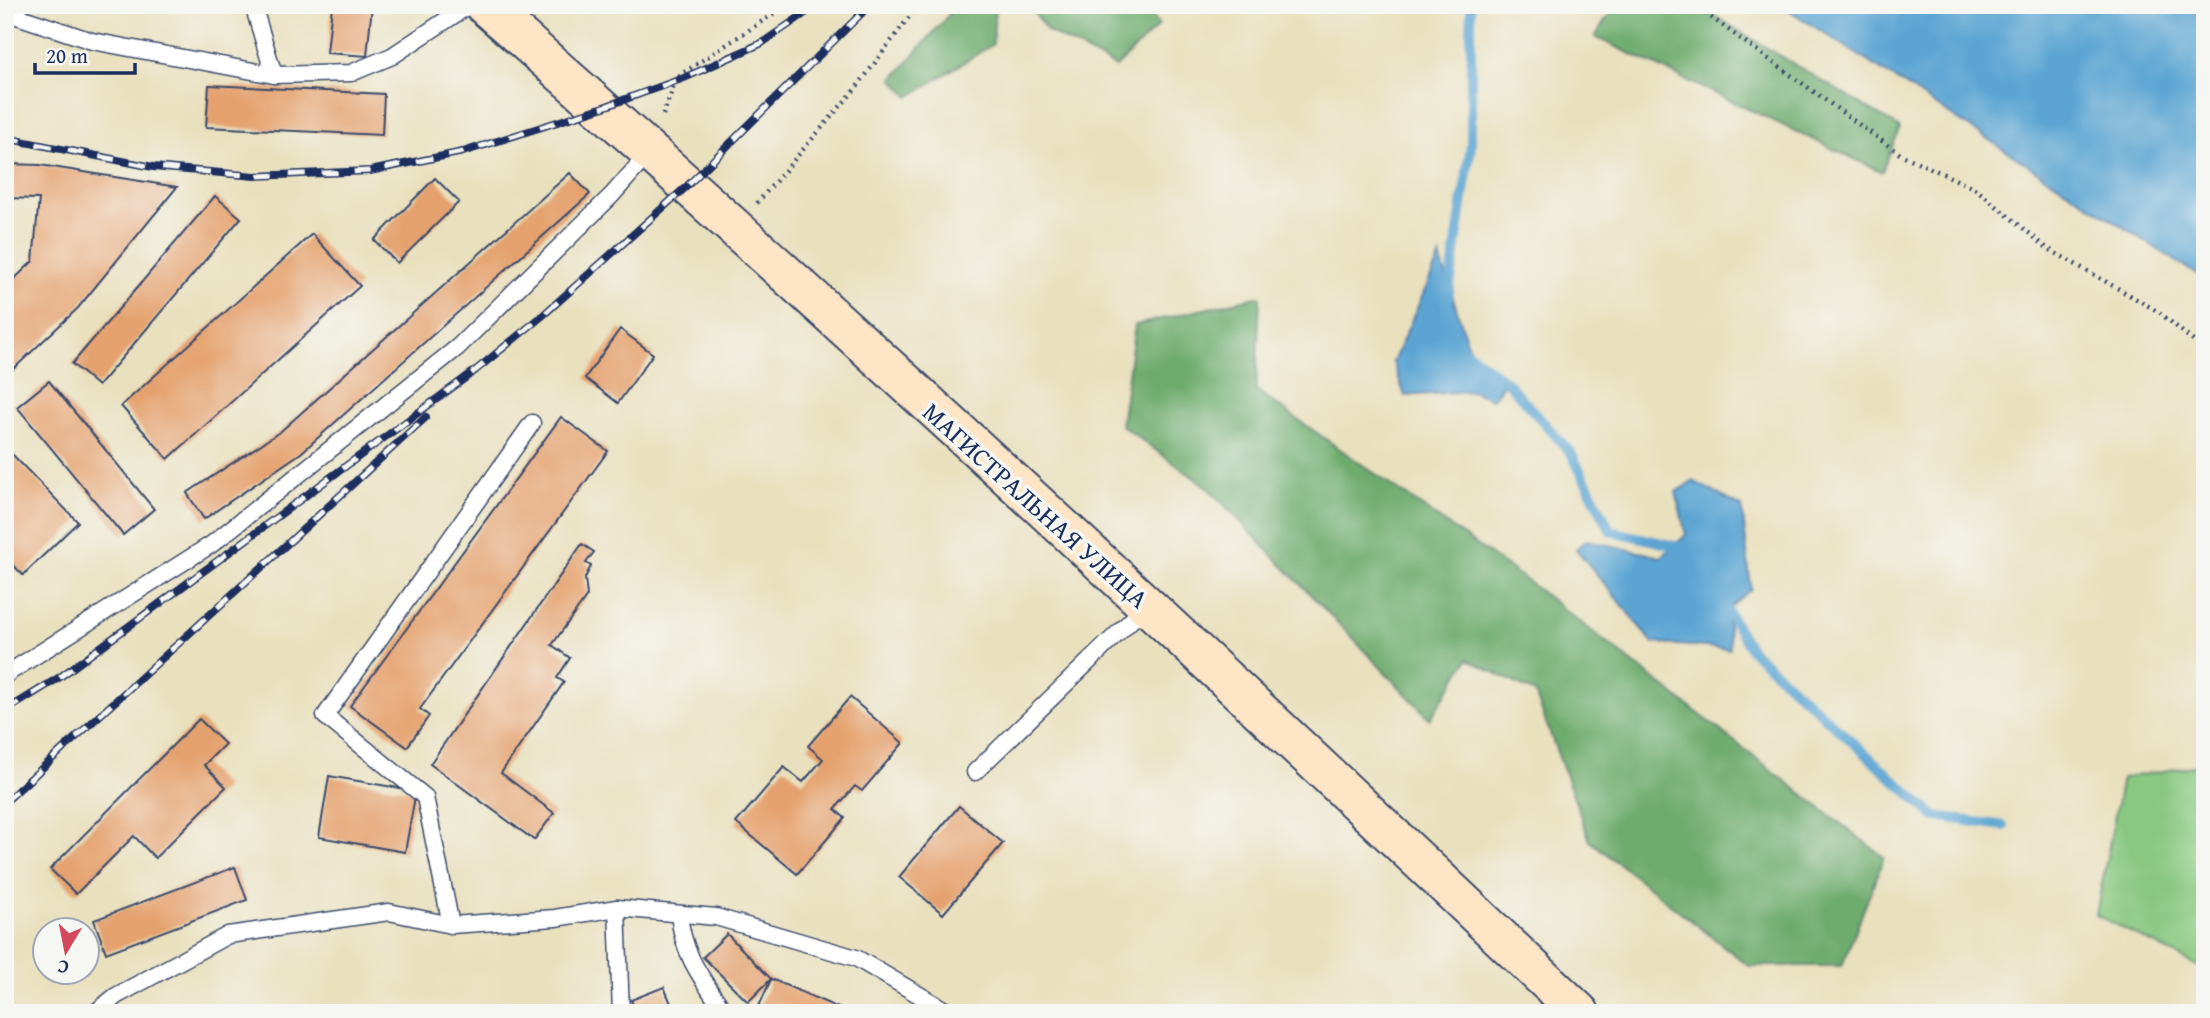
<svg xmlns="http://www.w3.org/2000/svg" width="2210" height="1018" font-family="'Gentium Book Plus',serif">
  <rect width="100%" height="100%" fill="#f6f6f2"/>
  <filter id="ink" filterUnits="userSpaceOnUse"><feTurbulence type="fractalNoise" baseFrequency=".0143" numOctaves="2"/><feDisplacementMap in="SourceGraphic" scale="14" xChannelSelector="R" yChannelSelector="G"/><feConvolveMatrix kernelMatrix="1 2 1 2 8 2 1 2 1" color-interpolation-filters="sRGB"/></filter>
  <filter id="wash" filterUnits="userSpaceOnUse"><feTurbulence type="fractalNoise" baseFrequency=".00686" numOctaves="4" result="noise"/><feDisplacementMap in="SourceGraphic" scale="28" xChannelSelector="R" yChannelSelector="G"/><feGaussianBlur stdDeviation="1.57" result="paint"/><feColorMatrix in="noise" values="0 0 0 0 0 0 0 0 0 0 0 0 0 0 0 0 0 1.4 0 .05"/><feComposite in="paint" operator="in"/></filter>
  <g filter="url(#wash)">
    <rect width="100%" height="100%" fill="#e9e0bd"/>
    <polygon fill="#88c880" stroke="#527c6f" stroke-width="2" points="2205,764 2205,970 2096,915 2122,778"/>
    <g fill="#6eac6e" stroke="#446e66" stroke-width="2">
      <polygon points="957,5 995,5 993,44 909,97 893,79"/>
      <polygon points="1029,5 1146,5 1159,25 1116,67 1047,31"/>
      <polygon points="1615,5 1696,5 1900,128 1882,172 1595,37"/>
      <polygon points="1260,296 1256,390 1522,577 1884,857 1842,966 1749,966 1590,841 1535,693 1468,659 1430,719 1208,488 1121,425 1135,325"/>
    </g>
    <g fill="#5ca5d3" stroke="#3c6a98" stroke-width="2">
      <polygon points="1781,5 2205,5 2205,280"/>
      <polygon points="1440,256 1471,355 1506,381 1492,399 1472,391 1405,396 1393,362"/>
      <polygon points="1693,481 1742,507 1751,589 1727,610 1730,649 1653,643 1576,549 1587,540 1661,557 1686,535 1676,492"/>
    </g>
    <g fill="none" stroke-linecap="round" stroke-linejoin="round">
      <g stroke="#5ca5d3" stroke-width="10">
        <polyline points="1448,299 1471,145 1471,5"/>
        <polyline points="1463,349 1506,381 1571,453 1611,531 1684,548"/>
        <polyline points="1720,599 1751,650 1934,816 2004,826"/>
      </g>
    </g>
    <g id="blocks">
      <g fill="#e5a26e">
        <polygon points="332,5 372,5 367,56 327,53"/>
        <polygon points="209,85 384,94 382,135 206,127"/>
        <polygon points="5,164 40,165 177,187 78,308 5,377 5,288 33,261 39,199 5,198"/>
        <polygon points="570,173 590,194 301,453 204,519 187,493 281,431"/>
        <polygon points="435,178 459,202 397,263 374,240"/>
        <polygon points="215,196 241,218 98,386 72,364"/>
        <polygon points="312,234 360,286 168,459 121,406"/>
        <polygon points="620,329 653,354 618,403 585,378"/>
        <polygon points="49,381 154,509 123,535 17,407"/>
        <polygon points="561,417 608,451 420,709 429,716 407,747 350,706"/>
        <polygon points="5,447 78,522 23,575 5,557"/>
        <polygon points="582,544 594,552 586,563 591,566 585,578 587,596 552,645 570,658 557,678 564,682 501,773 554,813 534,840 430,764"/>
        <polygon points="850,697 903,743 862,791 855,786 835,809 845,818 797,874 736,823 784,767 803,782 823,759 808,746"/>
        <polygon points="199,719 225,744 204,765 226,787 155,858 134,836 76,894 50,869"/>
        <polygon points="329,776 416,791 405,852 319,837"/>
        <polygon points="959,806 1003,843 943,914 899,877"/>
        <polygon points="235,867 247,900 106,953 94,920"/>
        <polygon points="727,934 771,979 850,1013 756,1013 771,979 748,1002 703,957"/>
        <polygon points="664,987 675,1013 637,1013 631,1000"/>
      </g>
    </g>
  </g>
  <g filter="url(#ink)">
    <use href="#blocks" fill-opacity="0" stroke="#3a4a6c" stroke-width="2"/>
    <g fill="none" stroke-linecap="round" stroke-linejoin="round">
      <defs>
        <g id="lane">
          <polyline points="5,12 92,41 274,75 253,5"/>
          <polyline points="274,75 351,73 392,56 469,5"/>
          <polyline points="5,675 212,544 458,347 612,195 650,152"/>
          <polyline points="975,772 1146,606"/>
          <polyline points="617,908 621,1013"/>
          <path d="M679,914C683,956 702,978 725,1013"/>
          <polyline points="451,925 425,797 325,716 532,423"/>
          <polyline points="95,1013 116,996 228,935 389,912 451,925 555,918 617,908 716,917 856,958 950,1013"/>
        </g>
        <path id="secondary" d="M484,5C857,332 1220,671 1580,1013"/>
      </defs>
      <use href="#lane" stroke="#3a4a6c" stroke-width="19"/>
      <use href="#secondary" stroke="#3a4a6c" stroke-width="42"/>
      <g stroke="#3a4a6c" stroke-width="4.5" stroke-dasharray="2 5" stroke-linecap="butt">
        <polyline points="1694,5 1900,154 1976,189 2047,248 2159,312 2205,351"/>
        <polyline points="663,115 677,77 787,5"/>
        <polyline points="757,203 857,87 918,5"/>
      </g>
      <use href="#lane" stroke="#fff" stroke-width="16"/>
      <use href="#secondary" stroke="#fde5c5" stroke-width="38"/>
      <defs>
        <g id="rail">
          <polyline points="5,138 153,167 255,176 370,171 463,152 601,108 684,78 762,43 817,5"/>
          <polyline points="5,711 60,677 476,370 541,317 686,187 870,5"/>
          <polyline points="5,802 426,417"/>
        </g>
      </defs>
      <use href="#rail" stroke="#1b2f5e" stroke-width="8"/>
      <use href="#rail" stroke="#f6f6f2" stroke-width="5" stroke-dasharray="16" stroke-linecap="butt"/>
    </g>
  </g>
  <g text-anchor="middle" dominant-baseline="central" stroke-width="7" stroke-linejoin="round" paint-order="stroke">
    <g font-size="26" fill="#1b2f5e" stroke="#f6f6f2">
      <text transform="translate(1036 505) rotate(42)">МАГИСТРАЛЬНАЯ УЛИЦА</text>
    </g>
  </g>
  <rect width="2210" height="1018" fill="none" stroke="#f6f6f2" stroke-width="28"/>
  <g transform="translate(66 951) rotate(190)"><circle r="33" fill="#f6f6f2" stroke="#9ea6b7" stroke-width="2"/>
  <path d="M0-5L12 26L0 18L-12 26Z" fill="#d1495b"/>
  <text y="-10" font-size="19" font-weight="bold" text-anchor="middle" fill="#1b2f5e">С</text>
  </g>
  <path d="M35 63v10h100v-10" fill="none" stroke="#1b2f5e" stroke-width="3.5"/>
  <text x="46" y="63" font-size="21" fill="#1b2f5e" stroke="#f6f6f2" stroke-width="5" paint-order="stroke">20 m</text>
</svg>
